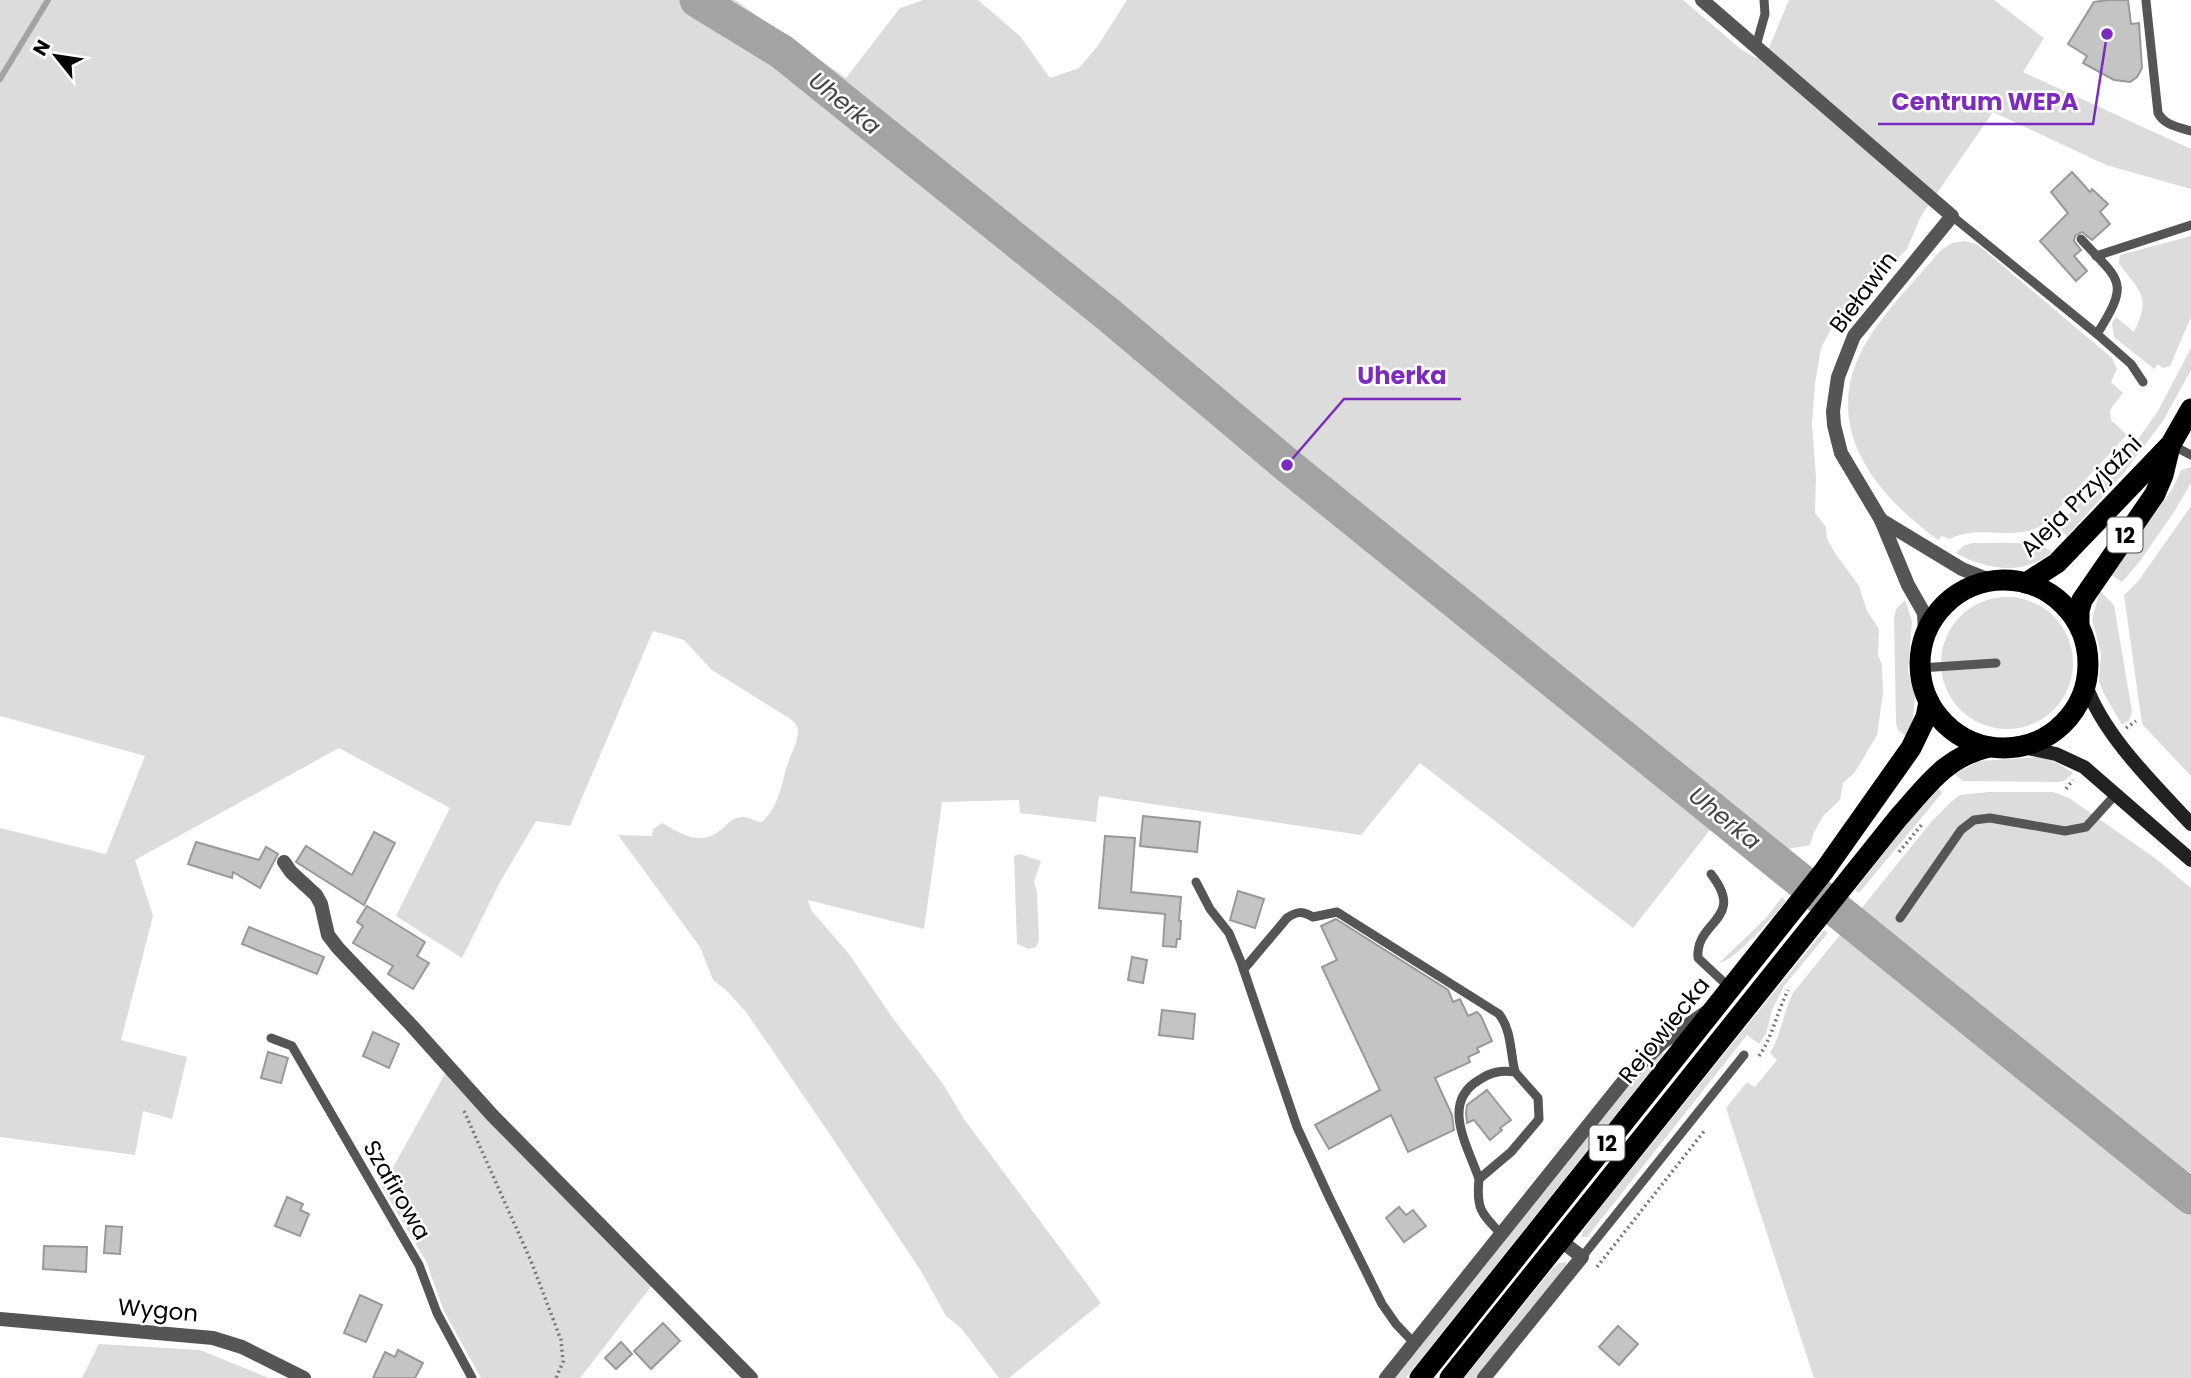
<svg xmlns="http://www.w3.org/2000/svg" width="2191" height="1378" font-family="Poppins,sans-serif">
  <rect width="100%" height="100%" fill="#fff"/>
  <g fill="#dcdcdc">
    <path d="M0,0H735L846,78L900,8L923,0H978L1020,36L1050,78L1079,68L1097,47L1127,0H1683L1742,50L1756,58L1769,48L1789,0H1994L2044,38L2023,72L2191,149V189L2106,165L1993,112L1921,216L1907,249L1836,320L1821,348L1815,383L1812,424L1816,477L1815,513L1826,527L1827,539L1835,553L1859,586L1867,611L1879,629L1878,655L1882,665L1883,693L1877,735L1855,772L1843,783L1840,800L1824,815L1814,832L1810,845L1760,854L1710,830L1633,928L1420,763L1361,835L1099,796L1096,822L1020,813L1019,800L942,802L924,929L808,900L811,910L849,954L892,1017L943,1084L964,1119L1101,1303L1009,1378H999L961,1328L946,1316L921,1271L829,1133L746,1012L726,990L713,980L700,947L618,835L652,836L653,829L662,823C680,833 699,846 718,832C727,826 729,819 741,817C749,816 754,822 762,822C780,805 781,784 788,763C791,753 798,742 798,731C798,725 794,722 789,718L712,670L684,640L653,631L570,826L536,821L500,882L462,958L396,916L450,808L339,748L135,860L153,916L121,1040L187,1057L172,1119L143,1111L135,1155L0,1137V828L106,854L145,756L0,716Z"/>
    <path d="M2191,236V317L2170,366L2163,368L2158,364L2154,369L2114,337L2112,323L2116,317L2134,332C2152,295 2139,292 2119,263L2120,255Z"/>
    <path d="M1965,241L1977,244L2112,358L2117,369L2111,382L2123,393L2110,410L2111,420L2125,433L2126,436L2048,520C2021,546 1982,522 1950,539L1942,536L1938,540C1874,493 1820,427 1864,346C1884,311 1915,281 1941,250L1952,243Z"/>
    <polygon points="2191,348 2191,370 2163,421 2123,474 2067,536 2056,528 2134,445 2158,411"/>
    <polygon points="2191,467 2191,483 2174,512 2140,561 2122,582 2111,575 2173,488 2181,470"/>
    <polygon points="2191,506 2191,776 2142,724 2124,595 2139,580"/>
    <path d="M1973,543C1994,544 2037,539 2052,552C2024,576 1986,570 1956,553L1963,546Z"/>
    <polygon points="2100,591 2114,605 2132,712 2129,720 2122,725 2103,692 2099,681 2101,654 2092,619"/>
    <circle cx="2007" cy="663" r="66"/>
    <polygon points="1905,600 1912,621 1908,671 1915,697 1912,726 1906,736 1898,730 1896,723 1894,617 1896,609"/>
    <polygon points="2037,757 2052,760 2073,773 2064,781 2058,782 1963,781 1955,774 1979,761"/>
    <polygon points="1939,788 1942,793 1859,893 1855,890 1908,822"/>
    <path d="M1989,792H2053L2069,798L2155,858L2191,888V1378H1814L1726,1108L1747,1082L1755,1087L1777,1060L1770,1053C1781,1035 1783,1013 1793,993L1932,821L1951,802L1960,795Z"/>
    <polygon points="1020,854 1041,861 1034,881 1037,893 1039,940 1036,947 1029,949 1017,944 1014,856"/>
    <path d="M1782,897L1786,901C1775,915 1735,961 1719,963L1766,918Z"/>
    <polygon points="1824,930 1828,933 1784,986 1772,1010 1766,1034 1759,1044 1747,1035 1587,1237 1581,1237 1583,1231 1595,1214"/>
    <polygon points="1665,1053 1406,1378 1394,1378 1625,1088 1658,1054"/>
    <polygon points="446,1072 653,1284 580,1378 481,1378 444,1311 426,1261 382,1187"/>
    <polygon points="1566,1262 1566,1266 1478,1378 1464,1378 1552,1269 1559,1263"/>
    <polygon points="99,1344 200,1350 269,1378 82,1378"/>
  </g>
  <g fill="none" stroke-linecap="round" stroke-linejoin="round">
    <polyline stroke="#a3a3a3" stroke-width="6" points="0,79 48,0"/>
    <polyline stroke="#a3a3a3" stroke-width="35" points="697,0 782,52 1110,316 1287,465 2191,1197"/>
  </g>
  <g fill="#c4c4c4" stroke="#999" stroke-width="2">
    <polygon points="2109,0 2128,0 2131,24 2139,23 2142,68 2137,77 2130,82 2114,80 2083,63 2087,56 2068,44 2094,2"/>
    <polygon points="2072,172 2090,192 2092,189 2108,204 2100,212 2110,224 2092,240 2082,232 2075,236 2074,241 2081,250 2074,256 2087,271 2076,281 2040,241 2068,213 2051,192"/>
    <polygon points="1143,816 1200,822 1197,852 1140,846"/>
    <polygon points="374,832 395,843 364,905 296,862 306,846 352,875"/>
    <polygon points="1105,836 1135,838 1131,892 1181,897 1179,921 1181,921 1180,939 1177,939 1176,947 1163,946 1165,914 1099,908"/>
    <polygon points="196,842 259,860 266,847 278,854 260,888 233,872 232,878 188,864"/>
    <polygon points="1238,891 1264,899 1255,928 1230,920"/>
    <polygon points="367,906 425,942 417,956 429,963 413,989 388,974 393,966 353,943 363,926 357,922"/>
    <polygon points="1336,919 1448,990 1453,1002 1460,999 1468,1016 1477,1012 1481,1016 1492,1041 1477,1048 1479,1052 1468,1057 1470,1062 1435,1078 1452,1115 1454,1130 1408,1152 1391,1115 1329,1149 1315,1125 1380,1090 1322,967 1337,960 1321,926"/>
    <polygon points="249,927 324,957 317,974 242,944"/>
    <polygon points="1132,957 1147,960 1143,983 1128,980"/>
    <polygon points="1162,1010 1195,1014 1193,1039 1159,1035"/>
    <polygon points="373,1032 399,1044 389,1068 363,1056"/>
    <polygon points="268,1052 288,1058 281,1083 261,1078"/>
    <polygon points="1487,1090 1511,1120 1500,1128 1502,1130 1490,1140 1474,1120 1467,1123 1466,1113 1467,1105"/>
    <polygon points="287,1197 303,1204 300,1210 309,1214 300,1236 275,1226"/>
    <polygon points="1399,1207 1406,1215 1413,1210 1426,1226 1404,1242 1386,1218"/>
    <polygon points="106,1226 122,1227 120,1254 104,1253"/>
    <polygon points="44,1246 87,1247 86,1272 43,1269"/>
    <polygon points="360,1295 382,1305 366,1342 344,1333"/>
    <polygon points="663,1323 680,1341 651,1369 634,1351"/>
    <polygon points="1618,1326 1638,1344 1619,1365 1599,1347"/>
    <polygon points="621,1342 632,1354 616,1369 605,1358"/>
    <polygon points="398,1350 423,1363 415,1378 373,1378 385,1352 395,1357"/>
  </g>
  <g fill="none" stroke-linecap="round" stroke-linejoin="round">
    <g stroke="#777" stroke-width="3.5" stroke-dasharray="2 3.5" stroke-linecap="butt">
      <polyline points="2126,728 2136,721"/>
      <polyline points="2066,789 2073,780"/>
      <polyline points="1899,852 1923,823"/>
      <path d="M1759,1056C1773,1036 1777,1012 1788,990"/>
      <polyline points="464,1111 531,1261 561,1340 563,1362 556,1378"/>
      <polyline points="1597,1267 1705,1130"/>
    </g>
    <g stroke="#555" stroke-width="9">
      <path d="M2146,1L2158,113C2165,126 2179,127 2191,131"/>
      <polyline points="1756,46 1765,14 1764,0"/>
      <polyline points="1952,216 2097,334 2131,364 2143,382"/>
      <path d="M2081,239C2120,282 2131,280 2097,334"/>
      <polyline points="2096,256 2191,225"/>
      <polyline points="2172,445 2191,455"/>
      <polyline points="1920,668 1996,663"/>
      <path d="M1711,874C1747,920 1695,920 1698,958L1730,988"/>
      <polyline points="1196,882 1210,909 1229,933 1241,962 1297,1127 1330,1199 1382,1304 1396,1324 1414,1343"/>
      <polyline points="1900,918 1961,830 1974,820 1990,818 2065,831 2086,827 2116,794"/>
      <path d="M1244,969L1287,918C1297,911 1302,911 1313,917L1337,912L1499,1014C1512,1031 1510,1052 1515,1072"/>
      <polyline points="271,1038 292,1046 419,1265 437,1313 472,1378"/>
      <path d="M1479,1179C1468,1146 1440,1103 1479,1080C1491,1072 1501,1070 1515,1072L1538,1098L1539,1119L1511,1152L1479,1179C1476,1209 1481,1213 1502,1235"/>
      <polyline points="1582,1257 1744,1055"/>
    </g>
    <g stroke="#555" stroke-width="14">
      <polyline points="1702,0 1952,216 1854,336 1838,377 1833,411 1834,425 1841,453 1881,520 1908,585 1924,613 1925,633"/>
      <polyline points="1881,520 1962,569 1992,581"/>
      <polyline points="284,862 291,872 316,895 321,904 328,935 338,948 412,1026 492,1115 751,1378"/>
      <polyline points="0,1319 213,1338 242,1347 304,1378"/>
      <polyline points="1386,1378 1626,1078 1663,1042 1705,1013"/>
      <polyline points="1484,1378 1582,1257 1560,1240"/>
    </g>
    <g stroke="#222" stroke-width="14">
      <path d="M2086,685C2103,735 2155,785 2191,824"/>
      <polyline points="2023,747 2056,754 2084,767 2191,860"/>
    </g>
    <g stroke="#000" stroke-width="21">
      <circle cx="2004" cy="664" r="84"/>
      <polyline points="2026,583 2057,563 2171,444 2191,409"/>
      <polyline points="2079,625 2079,611 2082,600 2155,494 2163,475 2170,446"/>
      <polyline points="1420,1378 1824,871 1911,748 1926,717 1929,702"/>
      <path d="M1450,1378L1898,818C1927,786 1945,757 1989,747"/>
    </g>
  </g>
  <g text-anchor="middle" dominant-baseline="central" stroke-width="5" stroke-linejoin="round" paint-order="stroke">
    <g fill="#fff" stroke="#4c4c4c" stroke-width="2">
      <rect x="2107.5" y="517.5" width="35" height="35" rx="5"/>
      <rect x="1589.5" y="1125.5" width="35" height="35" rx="5"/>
    </g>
    <g font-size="21" font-weight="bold" fill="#000">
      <text x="2125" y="535">12</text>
      <text x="1607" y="1143">12</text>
    </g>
    <g font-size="23" fill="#000" stroke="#fff">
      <text transform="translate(1863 292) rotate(-53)">Bieławin</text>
      <text transform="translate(2081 496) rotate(-45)">Aleja Przyjaźni</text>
      <text transform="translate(1664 1030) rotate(-51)">Rejowiecka</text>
      <text transform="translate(397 1190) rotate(60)">Szafirowa</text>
      <text transform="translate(158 1310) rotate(5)">Wygon</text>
    </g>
    <g font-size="24" font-style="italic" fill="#444" stroke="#fff">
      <text transform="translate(845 103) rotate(39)">Uherka</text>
      <text transform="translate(1725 818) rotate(39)">Uherka</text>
    </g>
  </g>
  <path fill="none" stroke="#7b2cbf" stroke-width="2.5" d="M2107 34L2093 124H1878M1287 465L1344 399H1461"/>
  <g fill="#7b2cbf" stroke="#fff" stroke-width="2.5">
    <circle cx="2107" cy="34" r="7"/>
    <circle cx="1287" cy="465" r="7"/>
  </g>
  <g font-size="24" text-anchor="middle" font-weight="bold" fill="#7b2cbf" stroke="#fff" stroke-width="5" stroke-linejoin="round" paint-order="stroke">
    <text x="1985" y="110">Centrum WEPA</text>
    <text x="1402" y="384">Uherka</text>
  </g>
  <g transform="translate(56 56) rotate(300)" stroke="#ffffff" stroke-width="5" paint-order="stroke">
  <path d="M0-5L12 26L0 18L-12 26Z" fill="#000000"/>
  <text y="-10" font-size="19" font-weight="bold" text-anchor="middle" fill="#000000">N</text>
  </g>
</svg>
